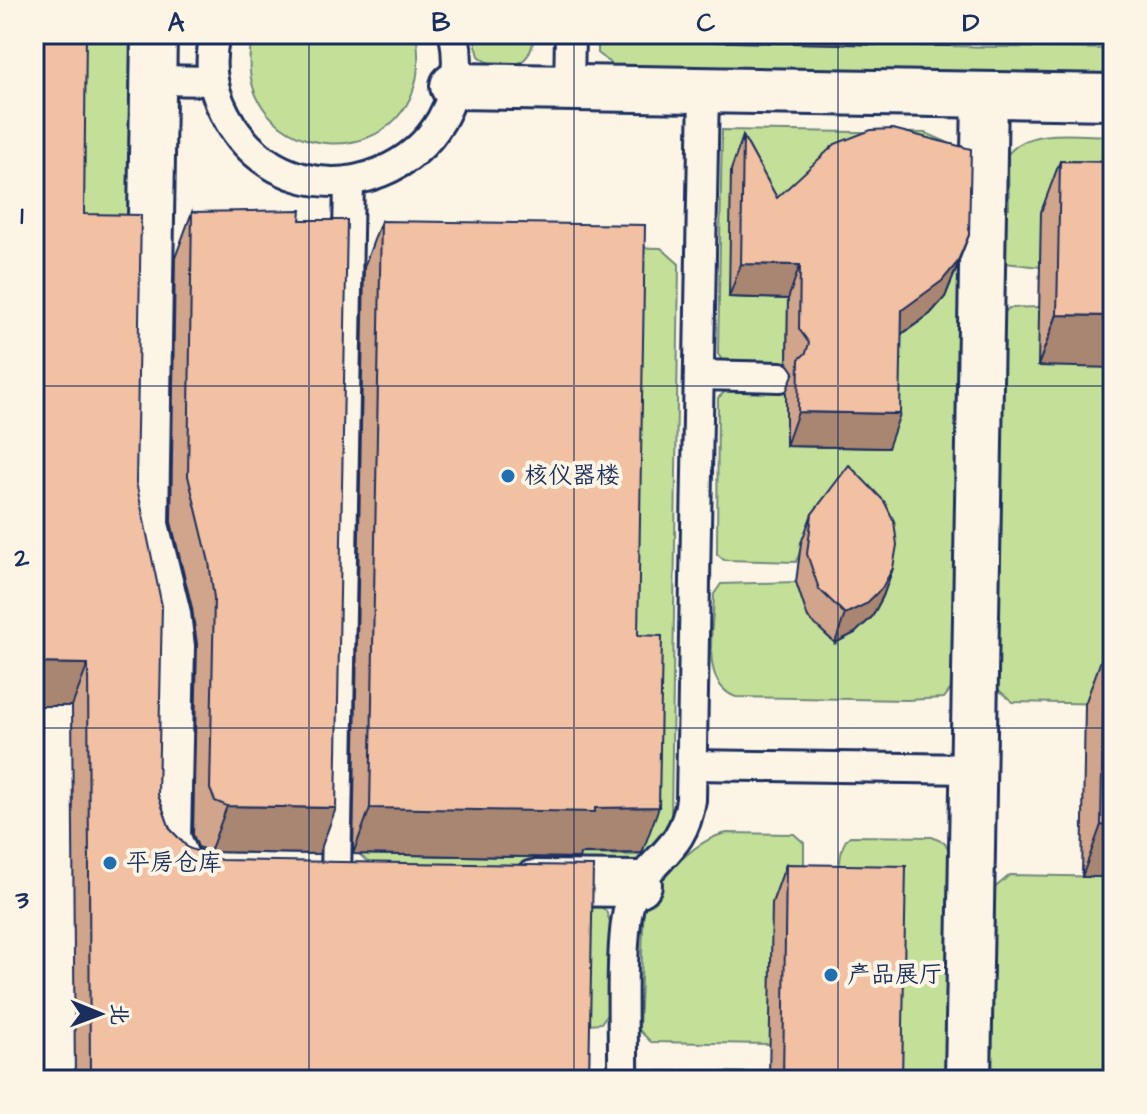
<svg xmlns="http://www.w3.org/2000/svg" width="1147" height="1114" font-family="'Architects Daughter','LXGW WenKai TC',sans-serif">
  <rect width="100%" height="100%" fill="#fcf5e5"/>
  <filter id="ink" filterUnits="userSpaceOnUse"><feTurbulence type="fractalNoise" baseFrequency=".0125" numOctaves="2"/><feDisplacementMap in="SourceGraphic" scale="16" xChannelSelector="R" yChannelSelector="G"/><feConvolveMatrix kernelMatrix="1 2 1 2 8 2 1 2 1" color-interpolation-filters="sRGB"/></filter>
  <g filter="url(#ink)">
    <g fill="#c4e098" stroke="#70887b" stroke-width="2">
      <path d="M71,34H143L139,258L80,257L75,523L134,525C139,566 155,605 160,646L156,890L592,899L606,911L610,922L608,1013L601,1023L576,1025L577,902L481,900L480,909L285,906V897L187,895L184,1080H146L147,646L133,645V576L71,575L69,151L34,150V133H70Z"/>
      <path d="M253,34H416C442,186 220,174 253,34Z"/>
      <path d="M473,34H534C533,69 501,75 479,56Z"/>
      <polygon points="598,34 629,34 630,40 1113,49 1113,75 613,65 598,53"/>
      <path d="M722,130L926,133L953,145L964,208L953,686L944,698L907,700L736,697C699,684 714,625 714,594L721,584L796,582L808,618L835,643L810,527L796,562L724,560L717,554L718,398L730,387L787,388L786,446L890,335L788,299L787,366L724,363L718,354Z"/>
      <path d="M1113,136V213L1040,267L1005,263L1001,209L1009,208L1008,154C1031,126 1079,136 1113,136Z"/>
      <polygon points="386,243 661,248 679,264 671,818 659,841 627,868 371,865 357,852 642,855 645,682"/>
      <polygon points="1039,307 1113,368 1113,704 1013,702 995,687 1001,316 1009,308"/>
      <path d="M727,833L794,834L804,843V904L770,1044L651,1042L639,1030L644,903C662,877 695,839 727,833Z"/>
      <path d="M850,836L932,837L945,843L950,852L949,1080H888C877,1040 816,861 850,836Z"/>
      <polygon points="1010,875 1113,877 1113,1077 1030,1076 1029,1080 986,1080 992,890"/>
      <polygon points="650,1071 769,1073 769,1080 639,1080"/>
    </g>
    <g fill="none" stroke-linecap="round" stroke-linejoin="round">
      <defs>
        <g id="lane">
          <path d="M215,34C207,69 213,96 232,126C307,239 481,166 454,34"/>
          <polyline points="154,80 212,81"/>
          <polyline points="569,88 570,34"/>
          <polyline points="699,375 780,377"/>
          <polyline points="692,765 973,769"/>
          <polyline points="336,880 349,181"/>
          <path d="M623,1080C624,1040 618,928 632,897C650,856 683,854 691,800L704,90"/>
        </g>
        <g id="street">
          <polyline points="154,34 146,525 168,614 172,647 168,838 179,865 193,874"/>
          <polyline points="453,86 1113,97"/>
          <polyline points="534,883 639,884"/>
          <polyline points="968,1080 985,95"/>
        </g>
      </defs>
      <use href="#lane" stroke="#1b2f5e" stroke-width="34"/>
      <use href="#street" stroke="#1b2f5e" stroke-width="50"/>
      <use href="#lane" stroke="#fcf5e5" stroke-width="28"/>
      <use href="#street" stroke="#fcf5e5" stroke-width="44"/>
    </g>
    <g fill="#d0a58b" stroke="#1b2f5e" stroke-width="2">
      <polygon points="34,34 84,214 136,482 158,795 170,829 188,848 589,1080 75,1080 72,706 34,706"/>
      <polygon points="743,136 777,198 957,268 945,297 930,314 901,335 888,448 786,446 786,392 794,372 787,362 788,299 729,297 731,170"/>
      <polygon points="1060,161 1113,162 1038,366 1041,212"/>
      <polygon points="192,212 319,854 210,852 198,847 193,835 197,644 192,608 171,522 175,258"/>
      <polygon points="381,221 638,635 642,853 580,854 579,858 353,854 364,267"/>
      <polygon points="812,514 893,568 883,596 872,617 855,633 835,643 808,618 796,582 801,543"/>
      <polygon points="1104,652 1113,653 1113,877 1082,877 1085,704"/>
      <polygon points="786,864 902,1080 769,1080 772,903"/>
    </g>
    <g fill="#a98671" stroke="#1b2f5e" stroke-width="2">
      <polygon points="632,34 955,34 950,46 629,40"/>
      <polygon points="969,235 945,297 930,314 889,343 902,310"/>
      <polygon points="741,264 800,265 788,299 729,297"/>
      <polygon points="1057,315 1113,316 1113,368 1038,366"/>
      <polygon points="798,412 900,414 888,448 786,446"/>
      <polygon points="893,568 883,596 872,617 855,633 835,643 845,614"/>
      <polygon points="34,663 88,664 72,706 34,706"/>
      <polygon points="227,806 336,808 319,854 210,852"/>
      <polygon points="659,807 642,853 580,854 579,858 353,854 370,808"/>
      <polygon points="1101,825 1113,826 1113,877 1082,877"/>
    </g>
    <g fill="#f2c0a2" stroke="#1b2f5e" stroke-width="2">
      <polygon points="34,34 86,34 84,214 141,215 136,482 162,606 158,795 170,829 188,848 221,860 593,866 589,1080 90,1080 88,664 34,663"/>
      <polygon points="893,129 971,149 969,235 957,263 942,281 902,310 900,414 798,412 799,359 806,353 809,343 799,329 800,265 741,264 743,136 777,198 835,144 871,130"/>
      <polygon points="1060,161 1113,162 1113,316 1057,315"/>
      <polygon points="301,210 300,220 347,220 336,808 227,806 215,801 210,789 214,598 209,562 188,476 192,212"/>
      <polygon points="381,221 645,225 638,635 662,636 659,807 595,808 595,812 370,808"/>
      <polygon points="849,465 884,501 894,521 897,545 893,568 882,588 866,604 845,614 819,589 807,554 812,514"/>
      <polygon points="1104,652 1113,653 1113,826 1101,825"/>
      <polygon points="786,864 906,866 902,1080 783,1079"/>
    </g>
  </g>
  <path fill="none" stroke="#1b2f5e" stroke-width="2" stroke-opacity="0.55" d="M309,34V1080M574,34V1080M838,34V1080M34,386H1113M34,728H1113"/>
  <g fill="#1f6fb2" stroke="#fcf5e5" stroke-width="3">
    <circle cx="508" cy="476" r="8"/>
    <circle cx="110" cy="863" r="8"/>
    <circle cx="831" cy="975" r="8"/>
  </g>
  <g text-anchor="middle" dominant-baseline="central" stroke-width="8" stroke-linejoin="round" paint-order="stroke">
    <g font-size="24" fill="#1b2f5e" stroke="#fcf5e5" text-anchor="start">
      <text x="524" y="476">核仪器楼</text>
      <text x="126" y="863">平房仓库</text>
      <text x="847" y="975">产品展厅</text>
    </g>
  </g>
  <rect width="1147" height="1114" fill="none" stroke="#fcf5e5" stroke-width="88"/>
  <g transform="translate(100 1014) rotate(91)" stroke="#fcf5e5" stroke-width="6" paint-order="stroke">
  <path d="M0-6L14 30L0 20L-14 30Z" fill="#1b2f5e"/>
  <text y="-12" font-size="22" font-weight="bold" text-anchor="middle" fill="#1b2f5e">北</text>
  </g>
  <rect x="44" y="44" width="1059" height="1026" fill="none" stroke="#1b2f5e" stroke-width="3"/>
  <g font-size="26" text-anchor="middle" font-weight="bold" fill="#1b2f5e">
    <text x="176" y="31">A</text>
    <text x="441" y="31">B</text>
    <text x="706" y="31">C</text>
    <text x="971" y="31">D</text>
    <text x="22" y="224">1</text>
    <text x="22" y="566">2</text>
    <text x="22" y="908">3</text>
  </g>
</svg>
